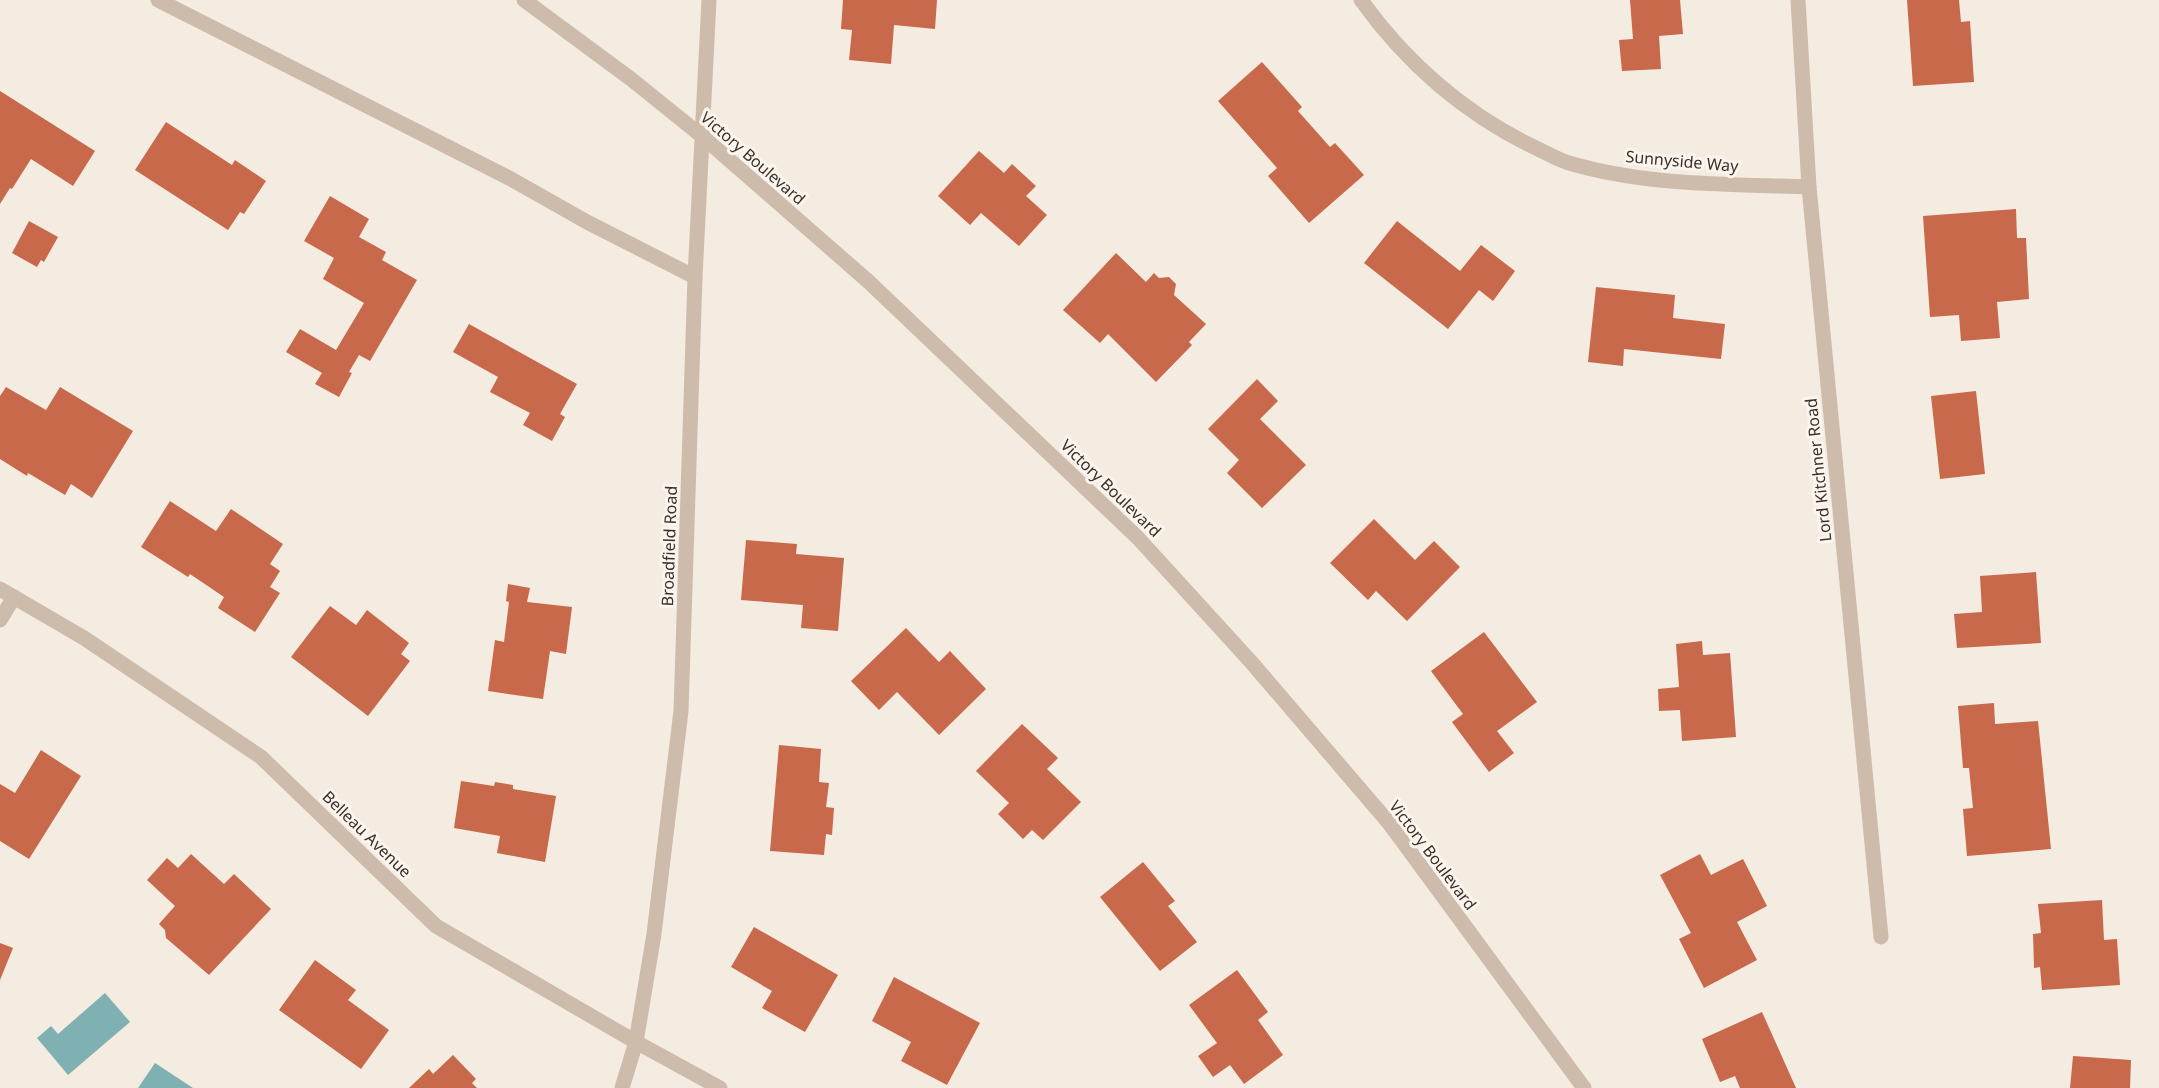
<svg xmlns="http://www.w3.org/2000/svg" width="2159" height="1088" font-family="'Noto Sans',sans-serif">
  <rect width="100%" height="100%" fill="#f4ebe1"/>
  <g fill="#7fb0b2">
    <polygon points="105,993 130,1022 68,1075 37,1038 51,1026 58,1034"/>
    <polygon points="155,1063 193,1088 138,1088"/>
  </g>
  <g fill="#c8694b">
    <polygon points="843,0 937,0 935,29 894,25 891,64 849,60 852,30 841,29"/>
    <polygon points="1630,0 1680,0 1683,34 1659,36 1661,69 1622,71 1619,40 1633,39"/>
    <polygon points="1907,0 1959,0 1961,22 1970,21 1974,82 1913,86"/>
    <polygon points="1262,62 1302,107 1298,111 1330,147 1335,143 1364,175 1309,223 1268,176 1277,168 1218,101"/>
    <polygon points="0,91 95,151 73,186 31,159 12,189 10,188 0,204"/>
    <polygon points="166,122 232,165 235,160 266,181 244,214 240,212 228,230 135,170"/>
    <polygon points="979,151 1004,173 1012,164 1036,186 1026,196 1047,215 1019,246 981,213 970,225 938,196"/>
    <polygon points="330,196 369,219 359,237 386,252 382,260 417,280 370,361 359,355 349,372 352,373 339,397 315,384 322,373 286,352 300,329 336,350 364,303 323,279 334,258 304,241"/>
    <polygon points="2016,209 2017,238 2026,238 2029,299 1997,302 2000,338 1961,341 1959,315 1930,317 1923,216"/>
    <polygon points="29,221 58,237 44,262 41,260 37,267 12,253"/>
    <polygon points="1397,221 1460,271 1481,245 1515,271 1493,301 1479,290 1448,329 1364,263"/>
    <polygon points="1116,253 1146,282 1154,273 1159,278 1169,277 1176,284 1174,295 1206,324 1189,342 1192,345 1156,382 1108,334 1100,343 1063,310"/>
    <polygon points="1596,287 1675,295 1673,318 1725,324 1721,359 1624,349 1623,366 1588,362"/>
    <polygon points="469,324 577,384 560,414 565,417 552,441 523,425 530,413 490,392 498,377 453,352"/>
    <polygon points="1257,379 1278,401 1260,419 1306,465 1262,508 1227,473 1239,460 1208,429"/>
    <polygon points="6,387 46,410 60,387 133,431 92,498 71,484 65,495 28,473 27,476 0,459 0,396"/>
    <polygon points="1976,391 1985,474 1940,479 1931,396"/>
    <polygon points="170,501 216,531 231,509 283,544 270,564 280,571 270,587 280,593 255,632 218,608 224,597 190,574 188,577 141,547"/>
    <polygon points="1374,519 1415,560 1434,541 1460,567 1407,621 1376,591 1368,600 1330,563"/>
    <polygon points="746,540 797,544 796,554 844,558 838,631 801,628 803,605 741,600"/>
    <polygon points="2036,572 2041,643 1957,648 1954,614 1982,612 1980,576"/>
    <polygon points="508,584 530,588 527,602 572,607 566,654 550,651 543,699 488,691 495,640 504,642 509,602 506,601"/>
    <polygon points="330,606 356,625 367,610 409,643 401,654 410,661 368,716 291,657"/>
    <polygon points="906,628 939,662 950,651 986,689 939,735 897,692 879,710 851,681"/>
    <polygon points="1484,632 1537,702 1497,731 1514,753 1489,772 1452,722 1463,714 1431,671"/>
    <polygon points="1702,641 1703,655 1730,653 1736,737 1682,741 1680,710 1659,711 1658,689 1679,687 1676,644"/>
    <polygon points="1994,703 1995,724 2038,721 2051,849 1967,856 1963,809 1973,808 1969,768 1963,768 1958,706"/>
    <polygon points="1022,724 1058,758 1047,769 1081,802 1043,840 1032,830 1023,839 998,814 1009,803 976,771"/>
    <polygon points="779,745 821,749 819,782 829,783 826,807 834,808 832,835 826,834 824,855 770,851"/>
    <polygon points="41,750 81,776 29,859 0,841 0,784 15,793"/>
    <polygon points="461,781 494,786 495,782 513,785 513,789 556,796 545,862 497,853 500,836 454,828"/>
    <polygon points="191,854 224,884 234,874 271,909 209,975 166,938 165,930 159,924 175,906 147,880 167,858 178,868"/>
    <polygon points="1700,854 1711,875 1743,859 1767,906 1737,922 1757,960 1704,988 1679,939 1691,933 1660,875"/>
    <polygon points="1143,862 1175,901 1168,906 1197,942 1160,971 1100,897"/>
    <polygon points="2102,900 2104,940 2117,939 2120,985 2042,990 2040,967 2034,968 2033,934 2041,933 2038,904"/>
    <polygon points="754,927 838,975 805,1032 762,1008 772,991 731,967"/>
    <polygon points="0,943 13,948 0,980"/>
    <polygon points="315,960 356,990 348,1000 389,1030 361,1069 279,1010"/>
    <polygon points="1237,970 1268,1012 1258,1020 1283,1055 1244,1084 1230,1065 1213,1077 1198,1056 1217,1043 1189,1005"/>
    <polygon points="894,977 980,1023 947,1085 901,1061 911,1042 872,1021"/>
    <polygon points="1762,1012 1796,1088 1740,1088 1735,1076 1720,1082 1702,1039"/>
    <polygon points="453,1055 476,1079 472,1083 477,1088 409,1088 429,1069 433,1074"/>
    <polygon points="2073,1056 2131,1060 2130,1088 2070,1088"/>
  </g>
  <g fill="none" stroke-linecap="round" stroke-linejoin="round">
    <g stroke="#cdbbac" stroke-width="15">
      <polyline points="158,0 511,179 587,222 695,277"/>
      <polyline points="524,0 631,79 703,137 869,282 1138,538 1252,663 1389,823 1584,1088"/>
      <path d="M1361,0C1406,63 1466,115 1536,148C1547,153 1558,160 1569,163C1647,186 1729,184 1809,187"/>
      <polyline points="1798,0 1809,187 1881,937"/>
      <polyline points="0,589 84,638 261,757 436,926 636,1042 720,1088"/>
      <polyline points="0,620 14,597"/>
      <polyline points="622,1088 636,1042 654,934 681,711 695,277 709,0"/>
    </g>
  </g>
  <g text-anchor="middle" dominant-baseline="central" stroke-width="6" stroke-linejoin="round" paint-order="stroke">
    <g font-size="16" fill="#3b302b" stroke="#fbf5ee">
      <text transform="translate(753 158) rotate(41)">Victory Boulevard</text>
      <text transform="translate(1682 161) rotate(5)">Sunnyside Way</text>
      <text transform="translate(1818 470) rotate(-96)">Lord Kitchner Road</text>
      <text transform="translate(1111 488) rotate(44)">Victory Boulevard</text>
      <text transform="translate(669 546) rotate(-88)">Broadfield Road</text>
      <text transform="translate(367 834) rotate(44)">Belleau Avenue</text>
      <text transform="translate(1433 855) rotate(53)">Victory Boulevard</text>
    </g>
  </g>
</svg>
